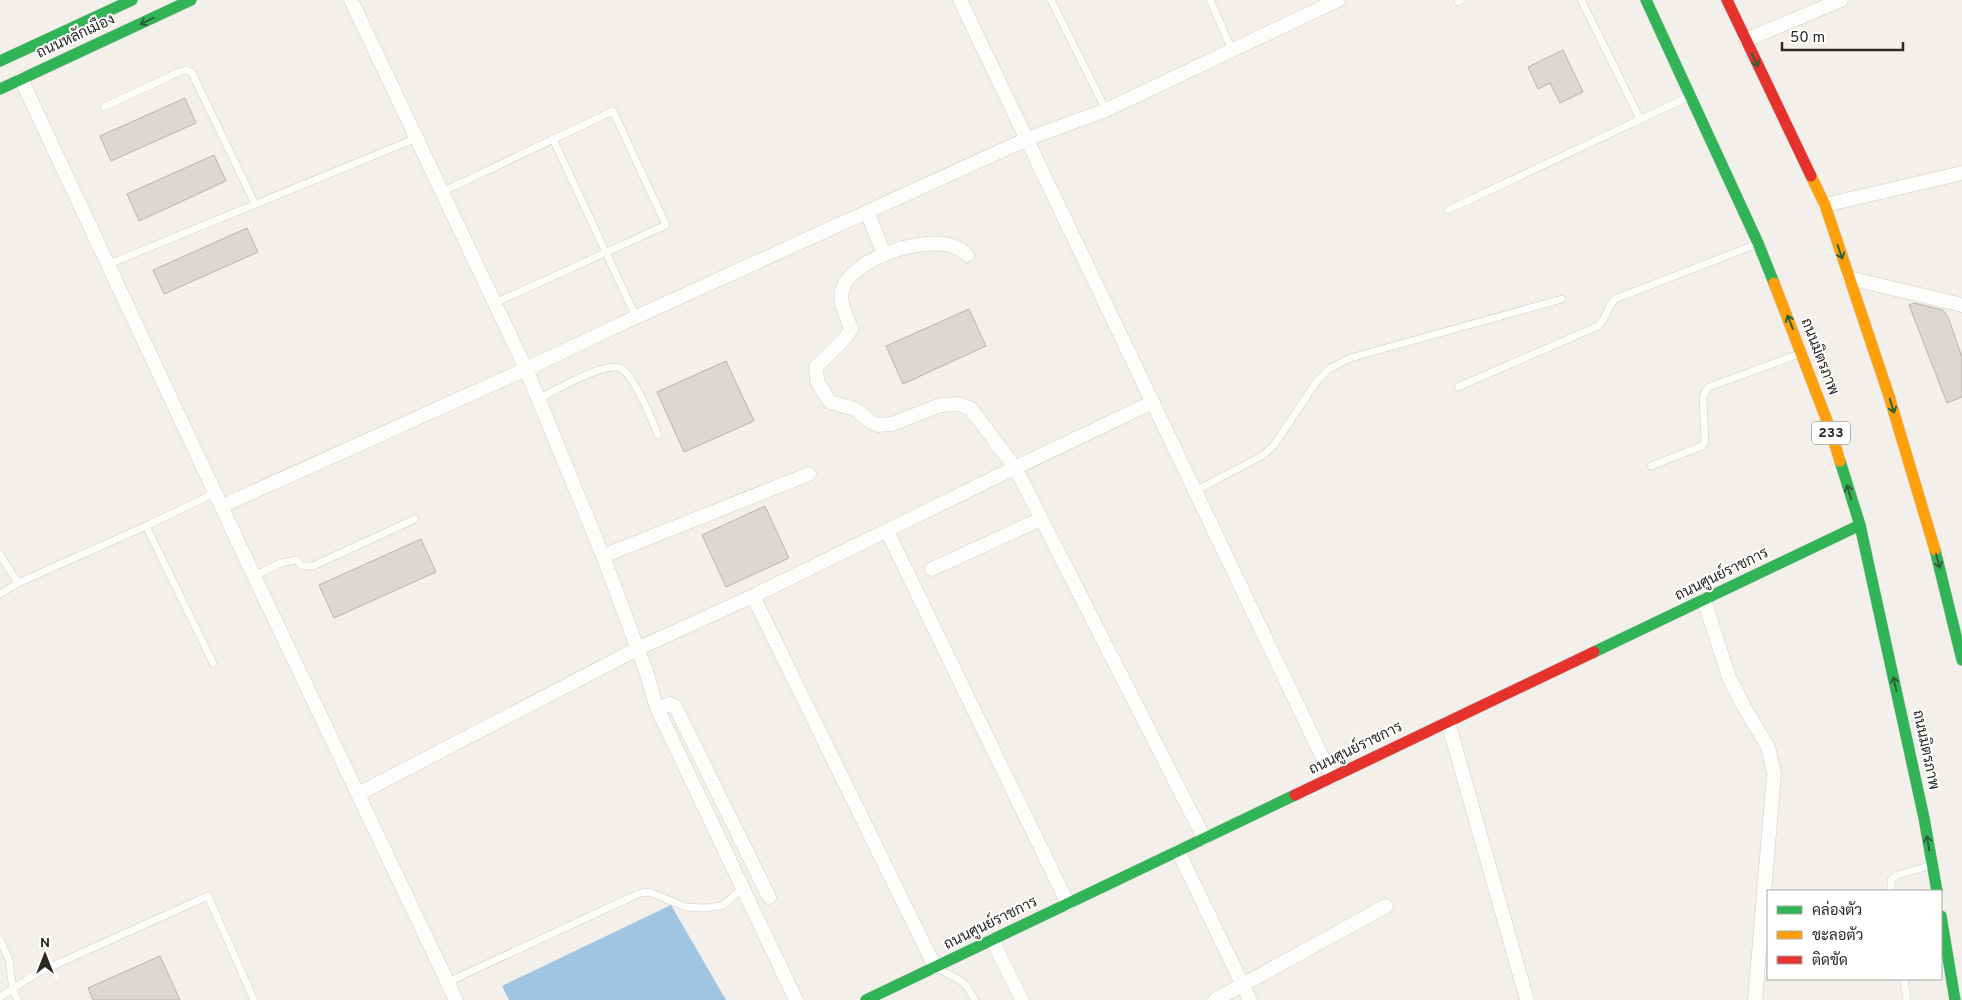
<svg xmlns="http://www.w3.org/2000/svg" width="1962" height="1000" font-family="Overpass,Sarabun,sans-serif">
  <rect width="100%" height="100%" fill="#f3f0ec"/>
  <polygon fill="#a0c5e2" points="671,905 726,1000 509,1000 502,986"/>
  <g fill="#dad7d5" stroke="#b6b4b1">
    <polygon points="1563,50 1583,92 1560,103 1550,83 1538,89 1528,67"/>
    <polygon points="185,98 196,123 111,161 100,136"/>
    <polygon points="214,155 226,181 139,221 127,194"/>
    <polygon points="247,228 258,252 164,294 153,270"/>
    <polygon points="1914,303 1943,310 1948,317 1962,357 1962,397 1947,403 1909,305"/>
    <polygon points="969,309 986,346 903,384 886,346"/>
    <polygon points="726,361 754,421 684,452 657,392"/>
    <polygon points="765,506 789,558 726,587 702,535"/>
    <polygon points="421,539 436,572 334,618 319,585"/>
    <polygon points="160,956 180,1000 93,1000 88,988"/>
  </g>
  <g fill="none" stroke-linecap="round" stroke-linejoin="round">
    <defs>
      <g id="lane">
        <polyline points="1051,0 1106,110"/>
        <polyline points="1210,0 1232,50"/>
        <polyline points="1581,0 1640,119"/>
        <polyline points="1458,2 1461,0"/>
        <polyline points="104,107 179,72 186,70 192,73 255,204"/>
        <polyline points="553,139 636,317"/>
        <polyline points="442,192 613,111 666,225 495,303"/>
        <polyline points="1448,210 1688,97"/>
        <polyline points="109,264 417,138"/>
        <path d="M1458,387L1598,326C1607,319 1607,307 1615,299L1757,244"/>
        <path d="M538,399C554,391 605,361 620,368C634,374 652,420 658,435"/>
        <polyline points="1651,466 1702,446 1705,442 1703,398 1705,392 1709,387 1799,354"/>
        <polyline points="1195,491 1262,456 1274,445 1317,381 1329,369 1350,358 1562,299"/>
        <polyline points="146,526 215,493"/>
        <polyline points="0,554 18,583 146,526 213,663"/>
        <polyline points="254,576 281,563 297,560 302,566 313,566 415,519"/>
        <polyline points="0,594 18,583"/>
        <polyline points="1891,891 1891,880 1897,875 1929,866"/>
        <polyline points="0,940 9,960 13,990 18,1000"/>
        <path d="M939,969C960,981 962,977 975,1000"/>
        <polyline points="1904,979 1907,1000"/>
        <polyline points="448,982 640,893 649,892 686,907 704,908 722,906 743,888"/>
        <polyline points="0,997 37,973 208,896 254,1000"/>
      </g>
      <g id="street">
        <polyline points="351,0 526,369 603,556 646,671 657,708 796,1000"/>
        <polyline points="960,0 1332,777"/>
        <polyline points="1746,40 1841,0"/>
        <polyline points="21,79 254,576 456,1000"/>
        <polyline points="1825,205 1962,173"/>
        <polyline points="867,212 884,254"/>
        <path d="M967,255C964,252 961,249 957,248C929,233 850,258 842,291C839,305 847,316 851,329L846,337L816,367L817,381L830,402L855,409L871,422L878,425L892,424L941,405L959,404L971,409L1016,469L1204,838"/>
        <polyline points="1849,278 1962,305"/>
        <polyline points="222,506 526,369 636,317 1027,139 1106,110 1338,0"/>
        <polyline points="887,531 1068,904"/>
        <polyline points="603,556 809,474"/>
        <polyline points="932,569 1041,519"/>
        <polyline points="753,596 935,967"/>
        <polyline points="1704,600 1729,677 1743,705 1768,747 1774,773 1755,1000"/>
        <polyline points="657,708 670,704 675,706 769,897"/>
        <polyline points="1448,722 1527,1000"/>
        <polyline points="358,794 637,649 753,596 1002,474 1153,402"/>
        <polyline points="1178,851 1250,1000"/>
        <polyline points="992,940 1022,1000"/>
        <polyline points="1215,1000 1386,906"/>
      </g>
      <g id="fast">
        <polyline points="1646,0 1758,243 1774,283"/>
        <polyline points="0,61 132,0"/>
        <polyline points="0,89 191,0"/>
        <polyline points="1840,461 1860,525 1924,818 1937,891"/>
        <polyline points="1935,550 1962,660"/>
        <polyline points="1594,652 1860,525"/>
        <polyline points="1941,916 1955,1000"/>
        <polyline points="866,1000 1295,795"/>
      </g>
      <g id="slow">
        <polyline points="1811,176 1825,205 1889,396 1935,550"/>
        <polyline points="1774,283 1829,426 1840,461"/>
      </g>
      <g id="jam">
        <polyline points="1727,0 1811,176"/>
        <polyline points="1295,795 1594,652"/>
      </g>
    </defs>
    <use href="#lane" stroke="#cfcdc9" stroke-width="8"/>
    <use href="#street" stroke="#cfcdc9" stroke-width="15"/>
    <use href="#fast" stroke="#cfcdc9" stroke-width="12"/>
    <use href="#slow" stroke="#cfcdc9" stroke-width="12"/>
    <use href="#jam" stroke="#cfcdc9" stroke-width="12"/>
    <use href="#lane" stroke="#fdfdfc" stroke-width="7"/>
    <use href="#street" stroke="#fdfdfc" stroke-width="14"/>
    <use href="#fast" stroke="#30b455" stroke-width="11"/>
    <use href="#slow" stroke="#ff9f0a" stroke-width="11"/>
    <use href="#jam" stroke="#e5322d" stroke-width="11"/>
  </g>
  <defs><path id="oneway-shaft" d="M-6 0H5M1.5-3L5.5 0L1.5 3" fill="none" stroke-width="1.6" stroke-linecap="round" stroke-linejoin="round" transform="scale(1.25)"/></defs>
  <g stroke="#2d6139">
    <use href="#oneway-shaft" transform="translate(147 21) rotate(155)"/>
    <use href="#oneway-shaft" transform="translate(1755 60) rotate(65)"/>
    <use href="#oneway-shaft" transform="translate(1840 252) rotate(71)"/>
    <use href="#oneway-shaft" transform="translate(1790 322) rotate(-112)"/>
    <use href="#oneway-shaft" transform="translate(1892 406) rotate(73)"/>
    <use href="#oneway-shaft" transform="translate(1849 492) rotate(-107)"/>
    <use href="#oneway-shaft" transform="translate(1938 561) rotate(75)"/>
    <use href="#oneway-shaft" transform="translate(1895 684) rotate(-102)"/>
    <use href="#oneway-shaft" transform="translate(1928 843) rotate(-100)"/>
  </g>
  <g text-anchor="middle" dominant-baseline="central" stroke-width="4" stroke-linejoin="round" paint-order="stroke">
    <rect fill="#fff" stroke="#6b6967" stroke-width="1" x="1812" y="421.5" width="38" height="23" rx="4"/>
    <g font-size="14" font-weight="bold" fill="#2b2926">
      <text x="1831" y="433">233</text>
    </g>
    <g font-size="15" fill="#2b2926" stroke="#fff">
      <text transform="translate(76 37) rotate(-25)">ถนนหลักเมือง</text>
      <text transform="translate(1819 357) rotate(69)">ถนนมิตรภาพ</text>
      <text transform="translate(1722 575) rotate(-26)">ถนนศูนย์ราชการ</text>
      <text transform="translate(1356 749) rotate(-26)">ถนนศูนย์ราชการ</text>
      <text transform="translate(1925 750) rotate(78)">ถนนมิตรภาพ</text>
      <text transform="translate(991 924) rotate(-26)">ถนนศูนย์ราชการ</text>
    </g>
  </g>
  <rect x="1767" y="890" width="175" height="90" fill="#ffffff" stroke="#aaa9a8"/>
  <rect x="1777" y="906" width="25" height="8" fill="#30b455" stroke="#aaa9a8"/>
  <text x="1812" y="915" font-size="15" fill="#2b2926">คล่องตัว</text>
  <rect x="1777" y="931" width="25" height="8" fill="#ff9f0a" stroke="#aaa9a8"/>
  <text x="1812" y="940" font-size="15" fill="#2b2926">ชะลอตัว</text>
  <rect x="1777" y="956" width="25" height="8" fill="#e5322d" stroke="#aaa9a8"/>
  <text x="1812" y="965" font-size="15" fill="#2b2926">ติดขัด</text>
  <g transform="translate(45 955)" stroke="#ffffff" stroke-width="4" paint-order="stroke">
  <path d="M0-4L9 19L0 12L-9 19Z" fill="#2b2926"/>
  <text y="-8" font-size="14" font-weight="bold" text-anchor="middle" fill="#2b2926">N</text>
  </g>
  <path d="M1782 42v8h121v-8" fill="none" stroke="#2b2926" stroke-width="2.5"/>
  <text x="1790" y="42" font-size="15" fill="#2b2926" stroke="#ffffff" stroke-width="4" paint-order="stroke">50 m</text>
</svg>
